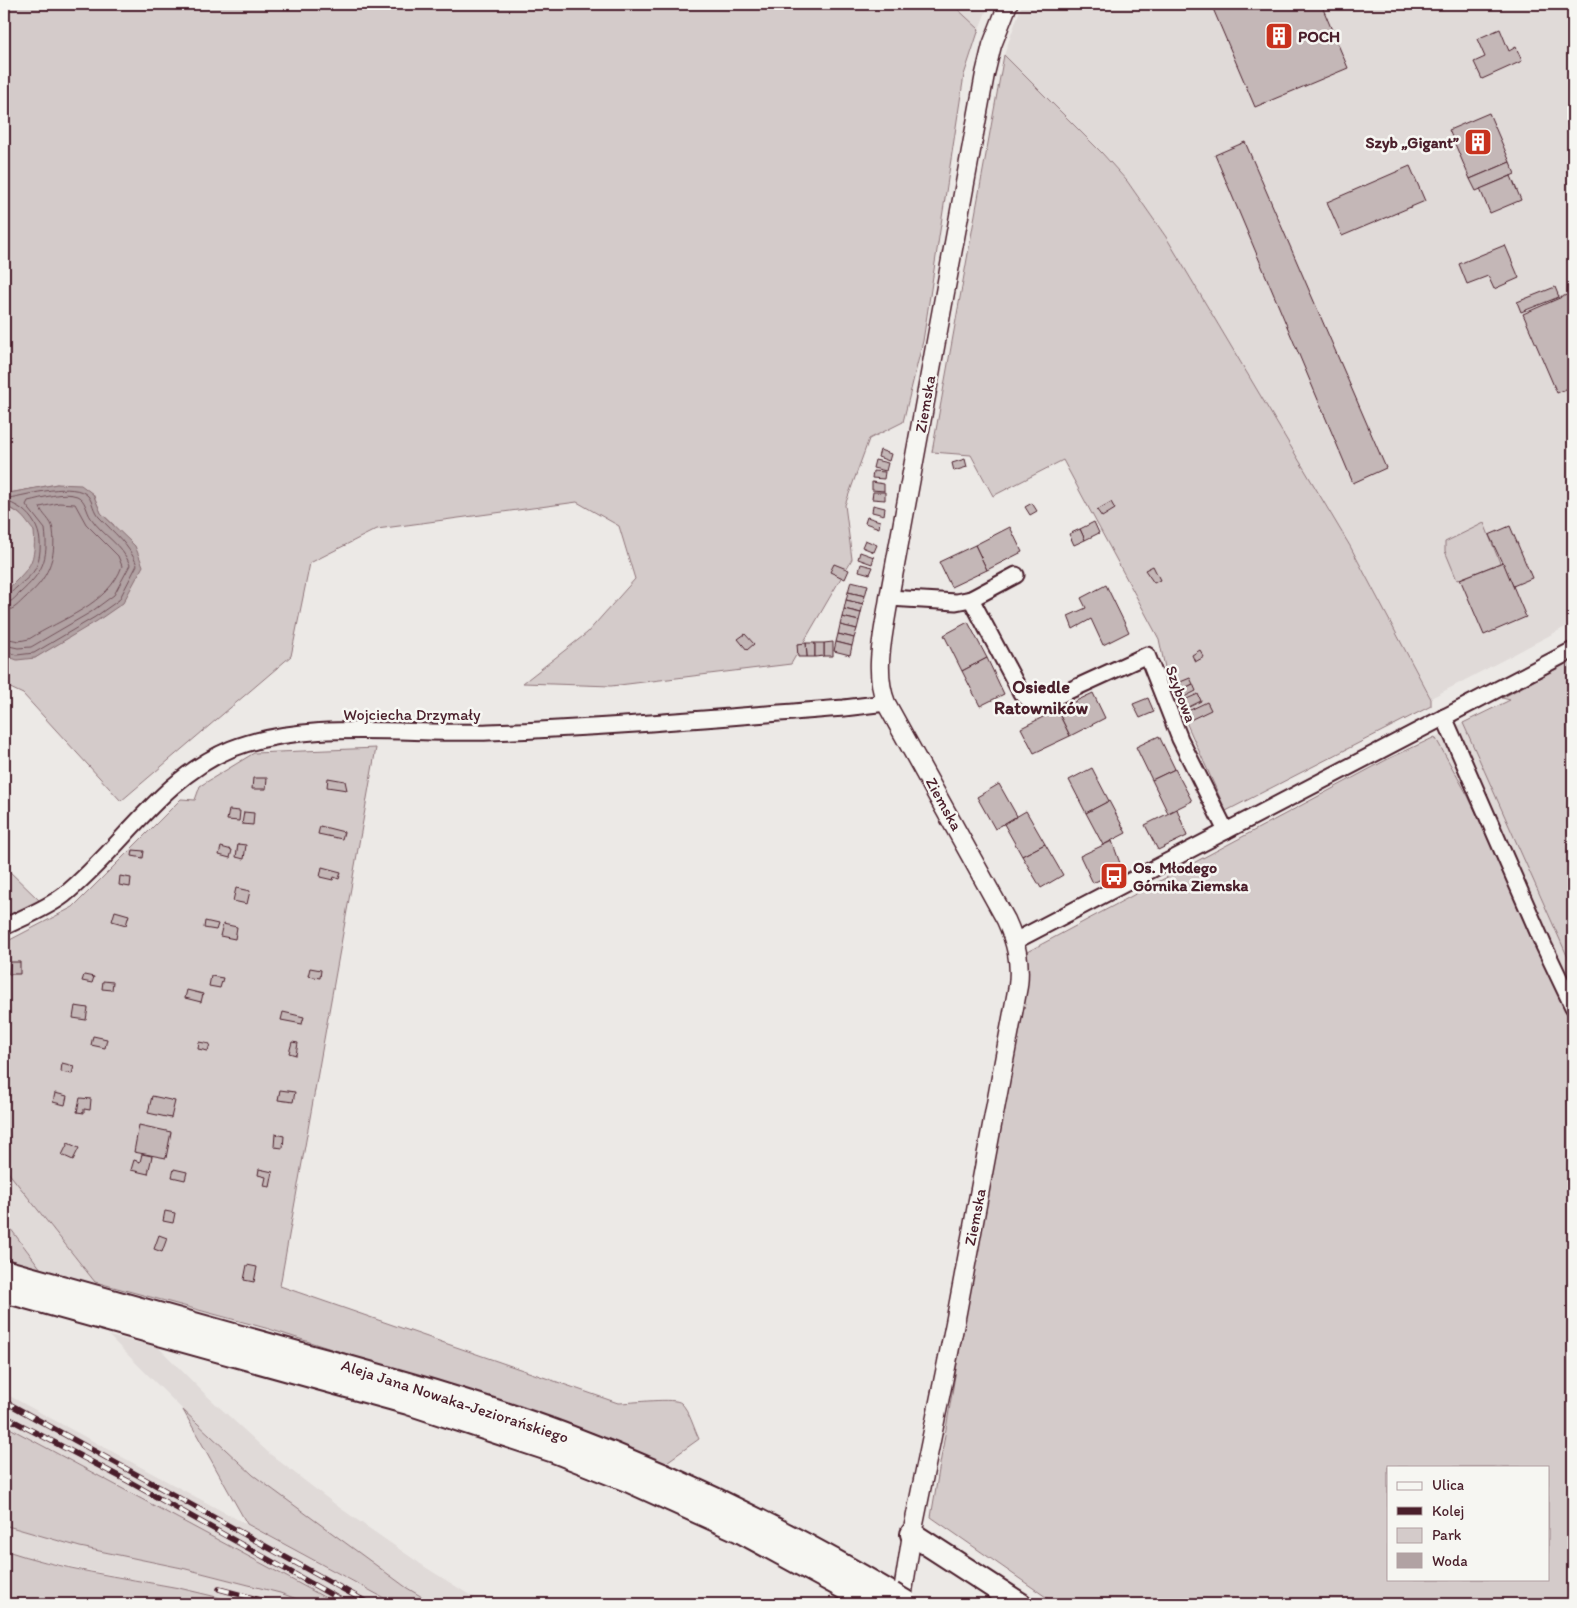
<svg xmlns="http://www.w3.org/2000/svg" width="1577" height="1608" font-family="Itim,sans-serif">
  <rect width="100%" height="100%" fill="#ece9e6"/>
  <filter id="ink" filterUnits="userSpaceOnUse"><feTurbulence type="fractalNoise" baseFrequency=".02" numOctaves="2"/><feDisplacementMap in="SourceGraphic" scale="10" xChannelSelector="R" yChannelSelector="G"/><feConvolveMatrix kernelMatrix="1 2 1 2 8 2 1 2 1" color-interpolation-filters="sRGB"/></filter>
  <g filter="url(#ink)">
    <g fill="#e0dad8">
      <polygon points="952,4 989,4 979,29"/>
      <polygon points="1022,4 1573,4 1573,623 1431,698 1350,546 1166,237 1127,181 1102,152 1004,55"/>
      <polygon points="1463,723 1573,969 1573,1017 1468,796 1435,737"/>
      <polygon points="4,1167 95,1282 44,1273 4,1220"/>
      <polygon points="109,1336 158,1347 205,1394 270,1454 340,1508 425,1567 484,1604 434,1604 407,1588 321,1527 253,1475 183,1410"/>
      <polygon points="4,1393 364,1588 395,1604 337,1604 4,1425"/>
      <polygon points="4,1525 80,1547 182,1568 280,1593 311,1604 246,1604 182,1589 28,1558 4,1550"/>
    </g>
    <g fill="#d4cbca" stroke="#8f757a" fill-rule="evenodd">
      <polygon points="4,4 952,4 979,29 964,75 923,341 903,422 869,439 845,505 852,559 791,664 611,686 523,683 587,633 635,579 619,526 577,502 377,529 310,563 291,656 121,801 23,694 4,685 4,655 35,658 55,645 114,525 101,513 93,494 57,484 4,494"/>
      <polygon points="1004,55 1102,153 1127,181 1166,237 1350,546 1431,699 1431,706 1226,811 1168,682 1159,639 1063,460 993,496 971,455 932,452"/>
      <path d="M9,508C18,511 31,523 34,531C37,539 34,560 31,566C24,578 12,584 4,594V509Z"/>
      <polygon points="1484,523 1500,563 1457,580 1445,551 1445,542"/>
      <polygon points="1573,660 1573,969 1463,723 1510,700 1502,698"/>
      <path d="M1435,737L1468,796L1573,1017V1604H1056L931,1517L1027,952L1388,759ZM1388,1467H1548V1579H1388Z"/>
      <path d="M376,748L280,1286L618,1403C631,1403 675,1397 681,1403C689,1410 694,1429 699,1439L664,1464L593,1433L269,1329L95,1282L4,1167V943L73,907L181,799L195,800L200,786L254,753Z"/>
      <polygon points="4,866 42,903 4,919"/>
      <polygon points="4,1220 44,1273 4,1260"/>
      <polygon points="183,1410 253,1475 407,1588 434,1604 395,1604 247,1524"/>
      <polygon points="4,1425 337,1604 311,1604 280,1593 182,1568 80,1547 4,1525"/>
      <path d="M4,1550C60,1569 120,1577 179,1588C201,1593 224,1599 246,1604H4Z"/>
    </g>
    <path fill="#b1a2a3" stroke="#886e73" d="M57,484L81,485L93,494L101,513L135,546L143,566L123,603L97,621L35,658L17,660L4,655V594C25,569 37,569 34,531C26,522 18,506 4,509V494Z"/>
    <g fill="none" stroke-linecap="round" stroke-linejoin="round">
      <g stroke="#73535b" stroke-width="1">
        <path d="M4,597C10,596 11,592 16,588C23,581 33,576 37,565C46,538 36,512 8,502L9,498C27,495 75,481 88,496C93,502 93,511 99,517C114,533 129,544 137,565L119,600L95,617L34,653L17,655L4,651"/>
        <path d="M4,603C12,603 14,598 20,593C42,573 49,560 45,529L26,505L28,501C42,498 63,491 77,496C86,500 86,511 91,518C103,536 122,544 130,565L114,595L91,612L31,647L18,648L4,645"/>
        <path d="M4,611C15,610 18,604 26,597C47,580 57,558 53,530C52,520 42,515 40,507L59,503L75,504L86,524L118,556L122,566C109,604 61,619 29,639L19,641L4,638"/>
      </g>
    </g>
    <g fill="#c4b7b7" stroke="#4a1f2b">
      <polygon points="1211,4 1321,4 1348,68 1255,107"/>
      <polygon points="1500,29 1509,51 1516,47 1522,61 1482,79 1474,62 1485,57 1477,39"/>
      <polygon points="1489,113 1510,162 1470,179 1449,130"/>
      <polygon points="1245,142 1386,468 1353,483 1215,155"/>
      <polygon points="1510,162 1515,174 1476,191 1470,179"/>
      <polygon points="1410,166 1425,201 1342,236 1327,202"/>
      <polygon points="1511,176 1521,200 1490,213 1480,189"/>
      <polygon points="1505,245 1519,278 1494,289 1488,276 1467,284 1459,264"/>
      <polygon points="1555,287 1559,297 1521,312 1517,302"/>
      <polygon points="1571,293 1573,298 1573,386 1557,393 1523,314"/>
      <polygon points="880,450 891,454 889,461 878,457"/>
      <polygon points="965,459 967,467 954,471 952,463"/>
      <polygon points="875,460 888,463 886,471 873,468"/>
      <polygon points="873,471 885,472 884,479 872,478"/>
      <polygon points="872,482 884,484 884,491 872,490"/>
      <polygon points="873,492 885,492 885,500 872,499"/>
      <polygon points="1111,502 1115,509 1102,517 1097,510"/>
      <polygon points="1032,503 1037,511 1030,515 1025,507"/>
      <polygon points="873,505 885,508 884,515 872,512"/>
      <polygon points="867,517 880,521 879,528 865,523"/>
      <polygon points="1094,522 1099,533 1085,540 1080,529"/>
      <polygon points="1510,526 1532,578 1513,586 1489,535"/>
      <polygon points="1010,527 1022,552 987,570 975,545"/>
      <polygon points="1080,529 1085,540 1074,545 1069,534"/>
      <polygon points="865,540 877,545 874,552 862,547"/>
      <polygon points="975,545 987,570 951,587 939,562"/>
      <polygon points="860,552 874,557 872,564 858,559"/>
      <polygon points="1503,562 1526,617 1484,635 1460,579"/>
      <polygon points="834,564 849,570 845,579 830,572"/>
      <polygon points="861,564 873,567 870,574 859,571"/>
      <polygon points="1153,566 1160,580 1154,583 1145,570"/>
      <polygon points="851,581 868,585 865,596 848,592"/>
      <polygon points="1106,585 1129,632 1103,645 1091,619 1073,629 1068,616 1086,608 1081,598"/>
      <polygon points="848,592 865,596 863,604 846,600"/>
      <polygon points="846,600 863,604 861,613 844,609"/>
      <polygon points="844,609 861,613 859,621 842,617"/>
      <polygon points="842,617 859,621 857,629 840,625"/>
      <polygon points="968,622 987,658 962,671 944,635"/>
      <polygon points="840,625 857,629 854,638 838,634"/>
      <polygon points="745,634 754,644 747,650 738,639"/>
      <polygon points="838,634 854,638 852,646 836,642"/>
      <polygon points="833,642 833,656 824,656 824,643"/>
      <polygon points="836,642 852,646 850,655 834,651"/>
      <polygon points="806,643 815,643 815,657 807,657"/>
      <polygon points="806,643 807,657 798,657 797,644"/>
      <polygon points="815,643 824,643 824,656 815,657"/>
      <polygon points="1200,650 1204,657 1195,662 1192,655"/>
      <polygon points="987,658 1004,694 980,706 962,671"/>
      <polygon points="1190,678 1193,684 1177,692 1173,685"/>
      <polygon points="1193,684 1196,691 1180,699 1177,692"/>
      <polygon points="1093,693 1105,718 1070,736 1057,710"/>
      <polygon points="1198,694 1201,701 1185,709 1182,701"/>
      <polygon points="1148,698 1154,712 1140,718 1133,704"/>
      <polygon points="1207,702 1211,710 1190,720 1186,712"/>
      <polygon points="1057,710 1070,736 1034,753 1021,728"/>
      <polygon points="1159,736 1175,769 1152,780 1136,747"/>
      <polygon points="1092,768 1109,801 1086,813 1069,780"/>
      <polygon points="1175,769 1192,801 1168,813 1152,780"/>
      <polygon points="253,778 267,778 266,789 252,789"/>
      <polygon points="328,778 345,781 347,790 327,787"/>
      <polygon points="999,784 1017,816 995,829 977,797"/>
      <polygon points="1109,801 1126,833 1103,845 1086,813"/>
      <polygon points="1177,809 1187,836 1158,850 1145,825"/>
      <polygon points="229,810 240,811 239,821 227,820"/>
      <polygon points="1026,811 1045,844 1022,856 1004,824"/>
      <polygon points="244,812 254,813 253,825 242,824"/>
      <polygon points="320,826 344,832 342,839 318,834"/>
      <polygon points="1112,841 1122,869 1093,883 1080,856"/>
      <polygon points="238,844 246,845 244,859 236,857"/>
      <polygon points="1045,844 1063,875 1041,888 1022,856"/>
      <polygon points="221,847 232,850 230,858 219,855"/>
      <polygon points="133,850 144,851 143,858 132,856"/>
      <polygon points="322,867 341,872 339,879 334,877 333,880 320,877"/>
      <polygon points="120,876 131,878 130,887 119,885"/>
      <polygon points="236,888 250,891 247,904 233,901"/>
      <polygon points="115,911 129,915 126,925 112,921"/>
      <polygon points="205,921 218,924 216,930 204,928"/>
      <polygon points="223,924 237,927 235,939 220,936"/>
      <polygon points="10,962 20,962 20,974 9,974"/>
      <polygon points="310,968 321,970 320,978 308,976"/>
      <polygon points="84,975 94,977 92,983 82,981"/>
      <polygon points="211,976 223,978 220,988 209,986"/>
      <polygon points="103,981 113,982 112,990 102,989"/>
      <polygon points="187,990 203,994 201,1002 185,998"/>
      <polygon points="75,1006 88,1008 86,1020 73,1018"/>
      <polygon points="283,1012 304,1017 302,1024 281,1020"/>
      <polygon points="93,1036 107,1039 105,1048 91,1045"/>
      <polygon points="199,1042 210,1044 208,1051 198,1049"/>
      <polygon points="292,1042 298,1043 296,1055 289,1053"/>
      <polygon points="62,1063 74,1066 72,1074 61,1072"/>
      <polygon points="280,1090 295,1092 293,1102 278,1100"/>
      <polygon points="55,1093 67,1096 65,1105 53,1102"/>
      <polygon points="152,1096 175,1101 171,1118 148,1113"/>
      <polygon points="80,1098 91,1099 90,1110 84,1109 84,1113 77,1112"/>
      <polygon points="139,1125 171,1132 166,1158 134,1152"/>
      <polygon points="275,1134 284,1136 283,1148 274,1147"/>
      <polygon points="68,1143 79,1148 73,1160 62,1155"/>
      <polygon points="142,1154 152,1156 148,1174 131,1170 134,1160 140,1162"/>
      <polygon points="174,1169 187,1172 185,1180 172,1177"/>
      <polygon points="259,1169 273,1172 270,1187 264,1186 266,1177 258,1175"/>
      <polygon points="165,1211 175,1213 173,1223 163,1221"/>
      <polygon points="159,1235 167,1238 162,1252 154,1249"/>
      <polygon points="247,1265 257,1267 254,1282 244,1280"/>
    </g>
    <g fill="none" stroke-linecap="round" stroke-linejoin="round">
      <defs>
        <g id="minor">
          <polyline points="889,598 956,602 971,599 1021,693 1030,701 1042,703 1147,655 1180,739 1226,831"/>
          <polyline points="971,599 1016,575"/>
          <polyline points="1444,717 1544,946 1573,1007"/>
          <path d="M4,927C24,917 46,909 64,895C121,849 161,778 231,749C307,719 408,735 489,732C607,728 726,717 844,708L886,703"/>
          <polyline points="1015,941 1573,650"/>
        </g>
        <path id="tertiary" d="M901,1604L912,1534L955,1323L1018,986C1021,962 1016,942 1006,920L886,703C873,670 884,632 889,598L985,74L992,45L1008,4"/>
        <g id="primary">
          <path d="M4,1271C102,1299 200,1326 298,1353C387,1378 476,1402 562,1434C677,1477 788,1532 892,1594"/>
          <polyline points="4,1291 408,1403 554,1451 627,1480 740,1531 874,1604"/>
          <polyline points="912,1534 1020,1604"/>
        </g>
      </defs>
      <use href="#minor" stroke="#4a1f2b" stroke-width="19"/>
      <use href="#tertiary" stroke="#4a1f2b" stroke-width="21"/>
      <use href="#primary" stroke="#4a1f2b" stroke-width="26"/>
      <use href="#minor" stroke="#f6f6f2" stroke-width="15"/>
      <use href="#tertiary" stroke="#f6f6f2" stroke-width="18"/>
      <use href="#primary" stroke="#f6f6f2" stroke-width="22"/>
      <defs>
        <g id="rail">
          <polyline points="4,1401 370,1604"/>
          <polyline points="4,1416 128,1481 348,1604"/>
          <polyline points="219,1589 276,1604"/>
        </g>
      </defs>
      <use href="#rail" stroke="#4a1f2b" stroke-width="5.5"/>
      <use href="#rail" stroke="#f6f6f2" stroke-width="4" stroke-dasharray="11" stroke-linecap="butt"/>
      <defs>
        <polyline id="primary-bridge" points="892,1594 907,1603"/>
      </defs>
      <use href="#primary-bridge" stroke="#4a1f2b" stroke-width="26" stroke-linecap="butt"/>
      <use href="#primary-bridge" stroke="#f6f6f2" stroke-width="22"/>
    </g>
  </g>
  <defs>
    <symbol id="building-square" viewBox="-11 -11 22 22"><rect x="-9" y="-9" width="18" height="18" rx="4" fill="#c8321e" stroke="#f6f6f2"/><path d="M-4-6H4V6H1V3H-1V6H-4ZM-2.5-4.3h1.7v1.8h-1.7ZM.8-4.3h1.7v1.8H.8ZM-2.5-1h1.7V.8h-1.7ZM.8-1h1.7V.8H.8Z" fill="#fff"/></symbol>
    <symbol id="bus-square" viewBox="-11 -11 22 22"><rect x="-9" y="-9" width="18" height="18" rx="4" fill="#c8321e" stroke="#f6f6f2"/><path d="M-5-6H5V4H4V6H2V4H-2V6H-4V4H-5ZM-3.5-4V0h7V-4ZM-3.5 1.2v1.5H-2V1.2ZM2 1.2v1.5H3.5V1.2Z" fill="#fff"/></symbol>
  </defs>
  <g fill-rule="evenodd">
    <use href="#building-square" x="1263" y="20" width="32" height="32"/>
    <use href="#building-square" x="1462" y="126" width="32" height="32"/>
    <use href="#bus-square" x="1098" y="860" width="32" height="32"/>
  </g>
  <g text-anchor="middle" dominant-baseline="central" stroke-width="5" stroke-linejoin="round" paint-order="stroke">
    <g font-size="16" font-weight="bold" fill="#4a1f2b" stroke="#f6f6f2" text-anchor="start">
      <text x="1298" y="36">POCH</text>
      <text x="1459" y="142" text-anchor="end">Szyb „Gigant”</text>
      <text x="1133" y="867">Os. Młodego<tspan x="1133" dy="18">Górnika Ziemska</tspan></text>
    </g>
    <g font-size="16" fill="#4a1f2b" stroke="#f6f6f2">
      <text transform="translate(925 404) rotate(-80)">Ziemska</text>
      <text transform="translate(1181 694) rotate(69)">Szybowa</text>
      <text x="412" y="714">Wojciecha Drzymały</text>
      <text transform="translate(944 804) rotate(61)">Ziemska</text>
      <text transform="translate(975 1217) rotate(-79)">Ziemska</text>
      <text transform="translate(455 1401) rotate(18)">Aleja Jana Nowaka-Jeziorańskiego</text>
    </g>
    <g font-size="18" font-weight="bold" fill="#4a1f2b" stroke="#f6f6f2">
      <text x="1041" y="687">Osiedle<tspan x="1041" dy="21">Ratowników</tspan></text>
    </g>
  </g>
  <rect width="1577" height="1608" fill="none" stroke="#f6f6f2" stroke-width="20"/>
  <rect x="10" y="10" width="1557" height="1588" fill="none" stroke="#4a1f2b" stroke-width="2" filter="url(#ink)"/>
  <rect x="1387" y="1466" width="162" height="115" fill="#f6f6f2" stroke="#b1a0a2"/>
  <rect x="1397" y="1482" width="25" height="8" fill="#f6f6f2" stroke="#b1a0a2"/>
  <text x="1432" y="1490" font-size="15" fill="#4a1f2b">Ulica</text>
  <rect x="1397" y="1507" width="25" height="8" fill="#4a1f2b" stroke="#b1a0a2"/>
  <text x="1432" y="1516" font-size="15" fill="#4a1f2b">Kolej</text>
  <rect x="1397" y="1528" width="25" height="15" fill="#d4cbca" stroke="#b1a0a2"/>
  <text x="1432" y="1540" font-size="15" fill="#4a1f2b">Park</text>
  <rect x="1397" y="1553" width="25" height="15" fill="#b1a2a3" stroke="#b1a0a2"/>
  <text x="1432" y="1566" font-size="15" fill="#4a1f2b">Woda</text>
</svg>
